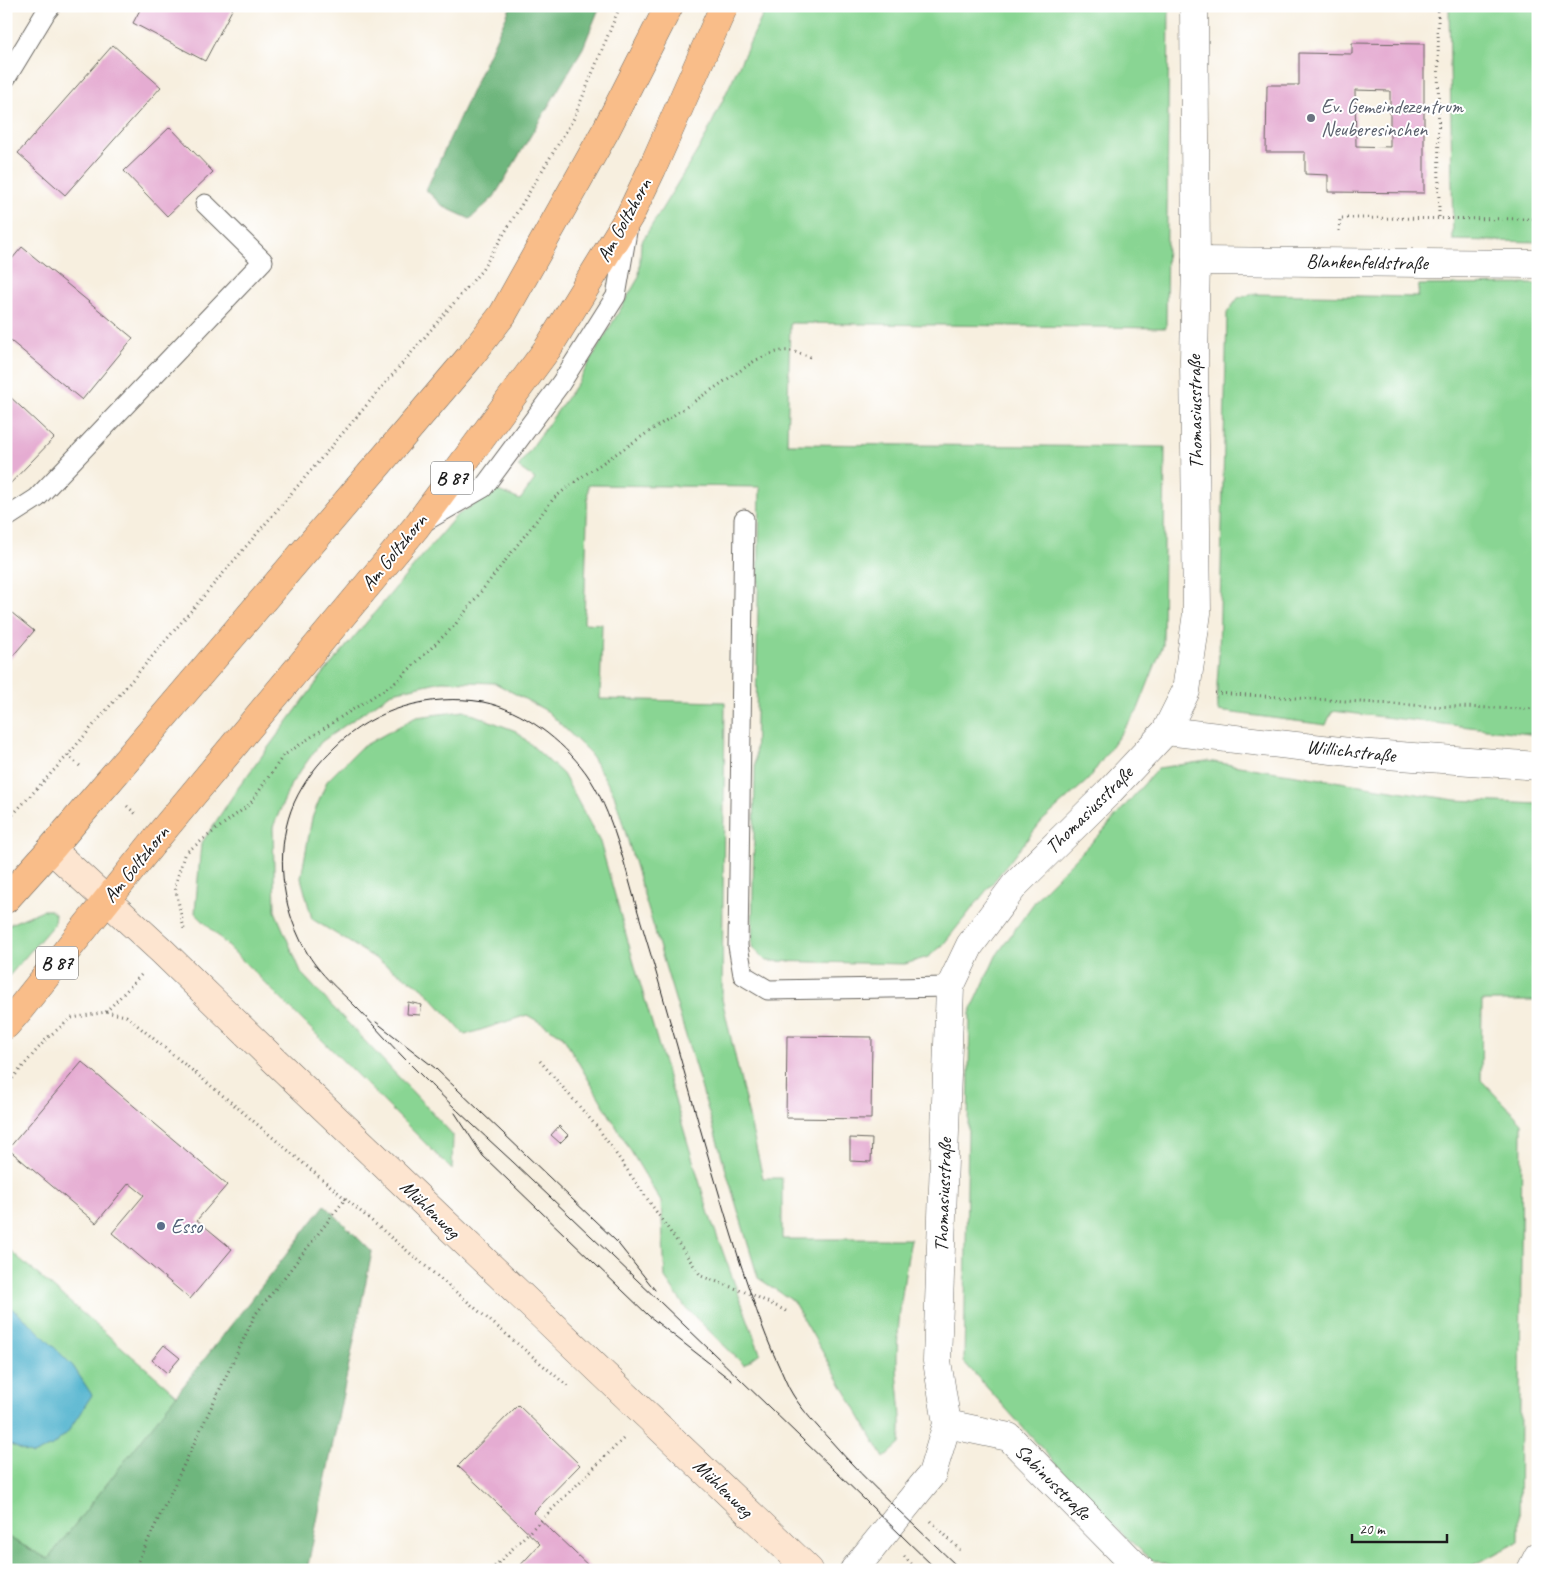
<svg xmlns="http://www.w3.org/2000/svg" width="1544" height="1576" font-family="Caveat,sans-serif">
  <rect width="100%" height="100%" fill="#fff"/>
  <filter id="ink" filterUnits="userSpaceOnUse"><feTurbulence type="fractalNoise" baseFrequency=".02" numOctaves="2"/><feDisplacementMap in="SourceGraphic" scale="10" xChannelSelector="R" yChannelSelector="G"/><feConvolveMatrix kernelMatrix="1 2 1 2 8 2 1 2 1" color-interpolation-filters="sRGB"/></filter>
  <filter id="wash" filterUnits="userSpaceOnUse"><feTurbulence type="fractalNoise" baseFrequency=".0096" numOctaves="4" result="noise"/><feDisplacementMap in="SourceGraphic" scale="20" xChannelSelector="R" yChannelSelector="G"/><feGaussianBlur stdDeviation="1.12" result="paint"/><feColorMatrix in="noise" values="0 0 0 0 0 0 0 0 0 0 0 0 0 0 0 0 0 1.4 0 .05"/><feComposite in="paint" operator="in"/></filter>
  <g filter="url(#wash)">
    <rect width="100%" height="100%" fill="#f7efdf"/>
    <g fill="#89d593" stroke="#527858">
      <path d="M767,6H1169L1166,328L790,323L787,444L1165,447L1163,645L1138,709L1088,780L1042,821L942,946L928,957L905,964L767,961L752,947L760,487L588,485L584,623L602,624L600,699L725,702L722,999L763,1178H782V1239H911C904,1278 898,1316 897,1355C896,1385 904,1414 900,1444L884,1458L793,1301L758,1278L614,794L589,752L547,711L495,683L442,681L393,692L321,742L291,784L273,827L275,911L302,974L453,1135L452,1170L195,913L201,844L238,788L323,674L456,516L496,490L520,500L535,479L518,467L578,382L639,277L641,243L704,140Z"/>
      <polygon points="1449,6 1538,6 1538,242 1453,240"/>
      <polygon points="1538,284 1538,735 1332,711 1326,725 1218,711 1217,684 1219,653 1227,313 1238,298 1254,294 1418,297 1419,285"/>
      <polygon points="464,711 516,731 563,774 600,842 634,963 709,1214 760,1353 744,1365 685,1307 665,1278 661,1202 562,1035 527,1015 465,1035 423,988 312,919 301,878 312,818 327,781 360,748 416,717"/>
      <polygon points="1207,761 1455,800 1538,804 1538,1001 1482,1001 1481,1080 1522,1123 1519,1541 1465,1570 1180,1570 1150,1559 1098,1511 964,1362 970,1013 996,956 1041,893 1104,830 1158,768"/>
      <polygon points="43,910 50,910 55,914 54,924 9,976 6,974 6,926 10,924"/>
      <polygon points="6,1247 177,1395 48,1559 6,1536"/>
    </g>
    <g fill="#6eb67d" stroke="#45694c">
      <polygon points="511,6 600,6 583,48 494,197 470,219 444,207 426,190"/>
      <polygon points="325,1205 372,1252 307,1570 6,1570 6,1536 48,1559"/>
    </g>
    <polygon fill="#4fb2ce" stroke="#366775" points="6,1304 30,1323 73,1366 92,1395 67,1433 52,1446 33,1455 6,1443"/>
    <g id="blocks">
      <g fill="#e5acd2" fill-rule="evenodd">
        <polygon points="142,6 234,6 205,61 133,23"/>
        <path d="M1352,43L1424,44V193L1328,192V175L1305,174V152H1266L1267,85H1299V53L1352,54ZM1355,90L1390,91V147L1356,146Z"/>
        <polygon points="113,45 161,87 65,195 18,153"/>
        <polygon points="170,127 213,172 167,216 124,171"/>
        <polygon points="22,247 133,338 82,400 6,337 6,266"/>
        <polygon points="6,393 54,438 6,488"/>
        <polygon points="6,608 34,631 6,664"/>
        <polygon points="408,1002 422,1005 420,1015 407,1014"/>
        <polygon points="787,1036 872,1037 871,1119 786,1118"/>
        <polygon points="82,1062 227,1185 197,1220 232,1249 190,1299 112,1233 144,1195 129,1183 96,1223 8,1149"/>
        <polygon points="559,1126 568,1135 560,1143 551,1135"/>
        <polygon points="850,1138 872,1139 871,1162 850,1161"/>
        <polygon points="164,1345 180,1358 167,1373 152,1360"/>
        <polygon points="518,1405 580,1465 533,1513 593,1570 516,1570 540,1544 458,1466"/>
      </g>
    </g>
  </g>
  <g filter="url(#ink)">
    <use href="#blocks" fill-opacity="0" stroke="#696660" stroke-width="1"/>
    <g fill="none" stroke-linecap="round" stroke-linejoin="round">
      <defs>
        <g id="lane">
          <polyline points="6,78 46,12 51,6"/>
          <polyline points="6,518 37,498 263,261 205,204"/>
          <polyline points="744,519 738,946 743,975 768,990 950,987"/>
          <polyline points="424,522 483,488 561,383 616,296 628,226"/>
        </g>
        <g id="street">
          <polyline points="1196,261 1538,264"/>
          <polyline points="1166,731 1358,753 1538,766"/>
          <polyline points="947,1424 1009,1437 1138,1568 1141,1570"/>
          <polyline points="854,1570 932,1474 947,1424 937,1361 950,987 970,945 1015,885 1109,792 1166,731 1186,691 1197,613 1194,360 1196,261 1194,6"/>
          <polyline points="1531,1570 1538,1556"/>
        </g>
        <polyline id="secondary" points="51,849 163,952 272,1058 809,1570"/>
        <g id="primary">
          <polyline points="6,899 51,849 469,358 503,314 606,130 669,6"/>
          <polyline points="6,1025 19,1010 160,834 416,527 548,348 630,215 652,169 724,6"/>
        </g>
      </defs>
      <use href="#lane" stroke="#696660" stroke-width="21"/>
      <use href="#street" stroke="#696660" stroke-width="29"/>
      <use href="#secondary" stroke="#696660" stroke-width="29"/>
      <use href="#primary" stroke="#696660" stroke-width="29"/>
      <g stroke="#696660" stroke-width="3" stroke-dasharray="1 4" stroke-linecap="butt">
        <polyline points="1438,6 1439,219"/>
        <polyline points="1339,231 1340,218 1538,219"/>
        <polyline points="1215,693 1426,706 1528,709 1538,707"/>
        <polyline points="68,755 82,768"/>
        <polyline points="127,806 137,815"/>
        <polyline points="6,822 68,755 482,270 574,118 620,6"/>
        <path d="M188,851L250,804L283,756L341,717L396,682L455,625L554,498L580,478L756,360C782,349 785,347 813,358"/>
        <polyline points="184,855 175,886 184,929"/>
        <polyline points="106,1012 142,974"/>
        <polyline points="540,1061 598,1128 701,1276 751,1294 786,1311"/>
        <polyline points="6,1086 48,1037 72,1018 106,1012 126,1016 233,1104 570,1388"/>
        <polyline points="931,1521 962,1552"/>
        <polyline points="904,1556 917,1570"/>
        <polyline points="134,1570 255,1315 346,1198"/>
        <polyline points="491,1570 625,1437"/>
      </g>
      <use href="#lane" stroke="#fff" stroke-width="19"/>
      <use href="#street" stroke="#fff" stroke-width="28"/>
      <use href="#secondary" stroke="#fde5d0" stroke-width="28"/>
      <use href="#primary" stroke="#f9bd89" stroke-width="28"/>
      <g stroke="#1c1c1c" stroke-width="1">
        <polyline points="376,1022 435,1068 616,1241 655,1290"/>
        <polyline points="455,1113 483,1156 649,1316 732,1381"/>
        <path d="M937,1570C796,1433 655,1296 513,1162C476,1128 439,1094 404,1058C388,1042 373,1024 357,1008C333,984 313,969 299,937C280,897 276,844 294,803C304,781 318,763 335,747C373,709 430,693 483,702C523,710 562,740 586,773C613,811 625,868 638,912C673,1026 702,1142 738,1256C750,1292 762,1329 778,1364C783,1374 787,1386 793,1395C803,1411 817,1426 830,1440C870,1486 917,1527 961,1570"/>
      </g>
    </g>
  </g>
  <circle fill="#6b7280" stroke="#fff" stroke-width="2" cx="1311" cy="118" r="5"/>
  <circle fill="#5c6f8a" stroke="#fff" stroke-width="2" cx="161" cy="1226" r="5"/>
  <g text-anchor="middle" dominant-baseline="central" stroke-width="4" stroke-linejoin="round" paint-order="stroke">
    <g fill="#fff" stroke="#606060" stroke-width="1">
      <rect x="431" y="461.5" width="42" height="33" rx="4"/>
      <rect x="36" y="946.5" width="42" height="33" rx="4"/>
    </g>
    <g font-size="19" font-weight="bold" fill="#1c1c1c">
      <text x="452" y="478">B 87</text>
      <text x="57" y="963">B 87</text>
    </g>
    <g font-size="20" fill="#5b616d" stroke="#fff" text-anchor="start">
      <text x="1321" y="106">Ev. Gemeindezentrum<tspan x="1321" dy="23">Neuberesinchen</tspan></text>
    </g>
    <g font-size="20" fill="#1c1c1c" stroke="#fff">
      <text transform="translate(624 220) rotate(-61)">Am Goltzhorn</text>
      <text transform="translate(1367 262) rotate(1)">Blankenfeldstraße</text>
      <text transform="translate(1195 412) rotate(-91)">Thomasiusstraße</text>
      <text transform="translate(394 552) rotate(-51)">Am Goltzhorn</text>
      <text transform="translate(1351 751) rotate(6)">Willichstraße</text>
      <text transform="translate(1089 810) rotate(-45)">Thomasiusstraße</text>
      <text transform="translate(136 864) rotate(-51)">Am Goltzhorn</text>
      <text transform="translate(943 1195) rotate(-88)">Thomasiusstraße</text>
      <text transform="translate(430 1209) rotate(44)">Mühlenweg</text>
      <text transform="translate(1053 1482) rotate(45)">Sabinusstraße</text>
      <text transform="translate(723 1488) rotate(44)">Mühlenweg</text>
    </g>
    <g font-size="20" fill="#4e5e75" stroke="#fff" text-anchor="start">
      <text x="171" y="1226">Esso</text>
    </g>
  </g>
  <rect width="1544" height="1576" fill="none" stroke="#fff" stroke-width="25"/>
  <path d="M1352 1534v8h95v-8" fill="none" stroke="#1c1c1c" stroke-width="2.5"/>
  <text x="1359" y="1534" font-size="15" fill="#1c1c1c" stroke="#ffffff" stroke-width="4" paint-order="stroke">20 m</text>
</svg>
